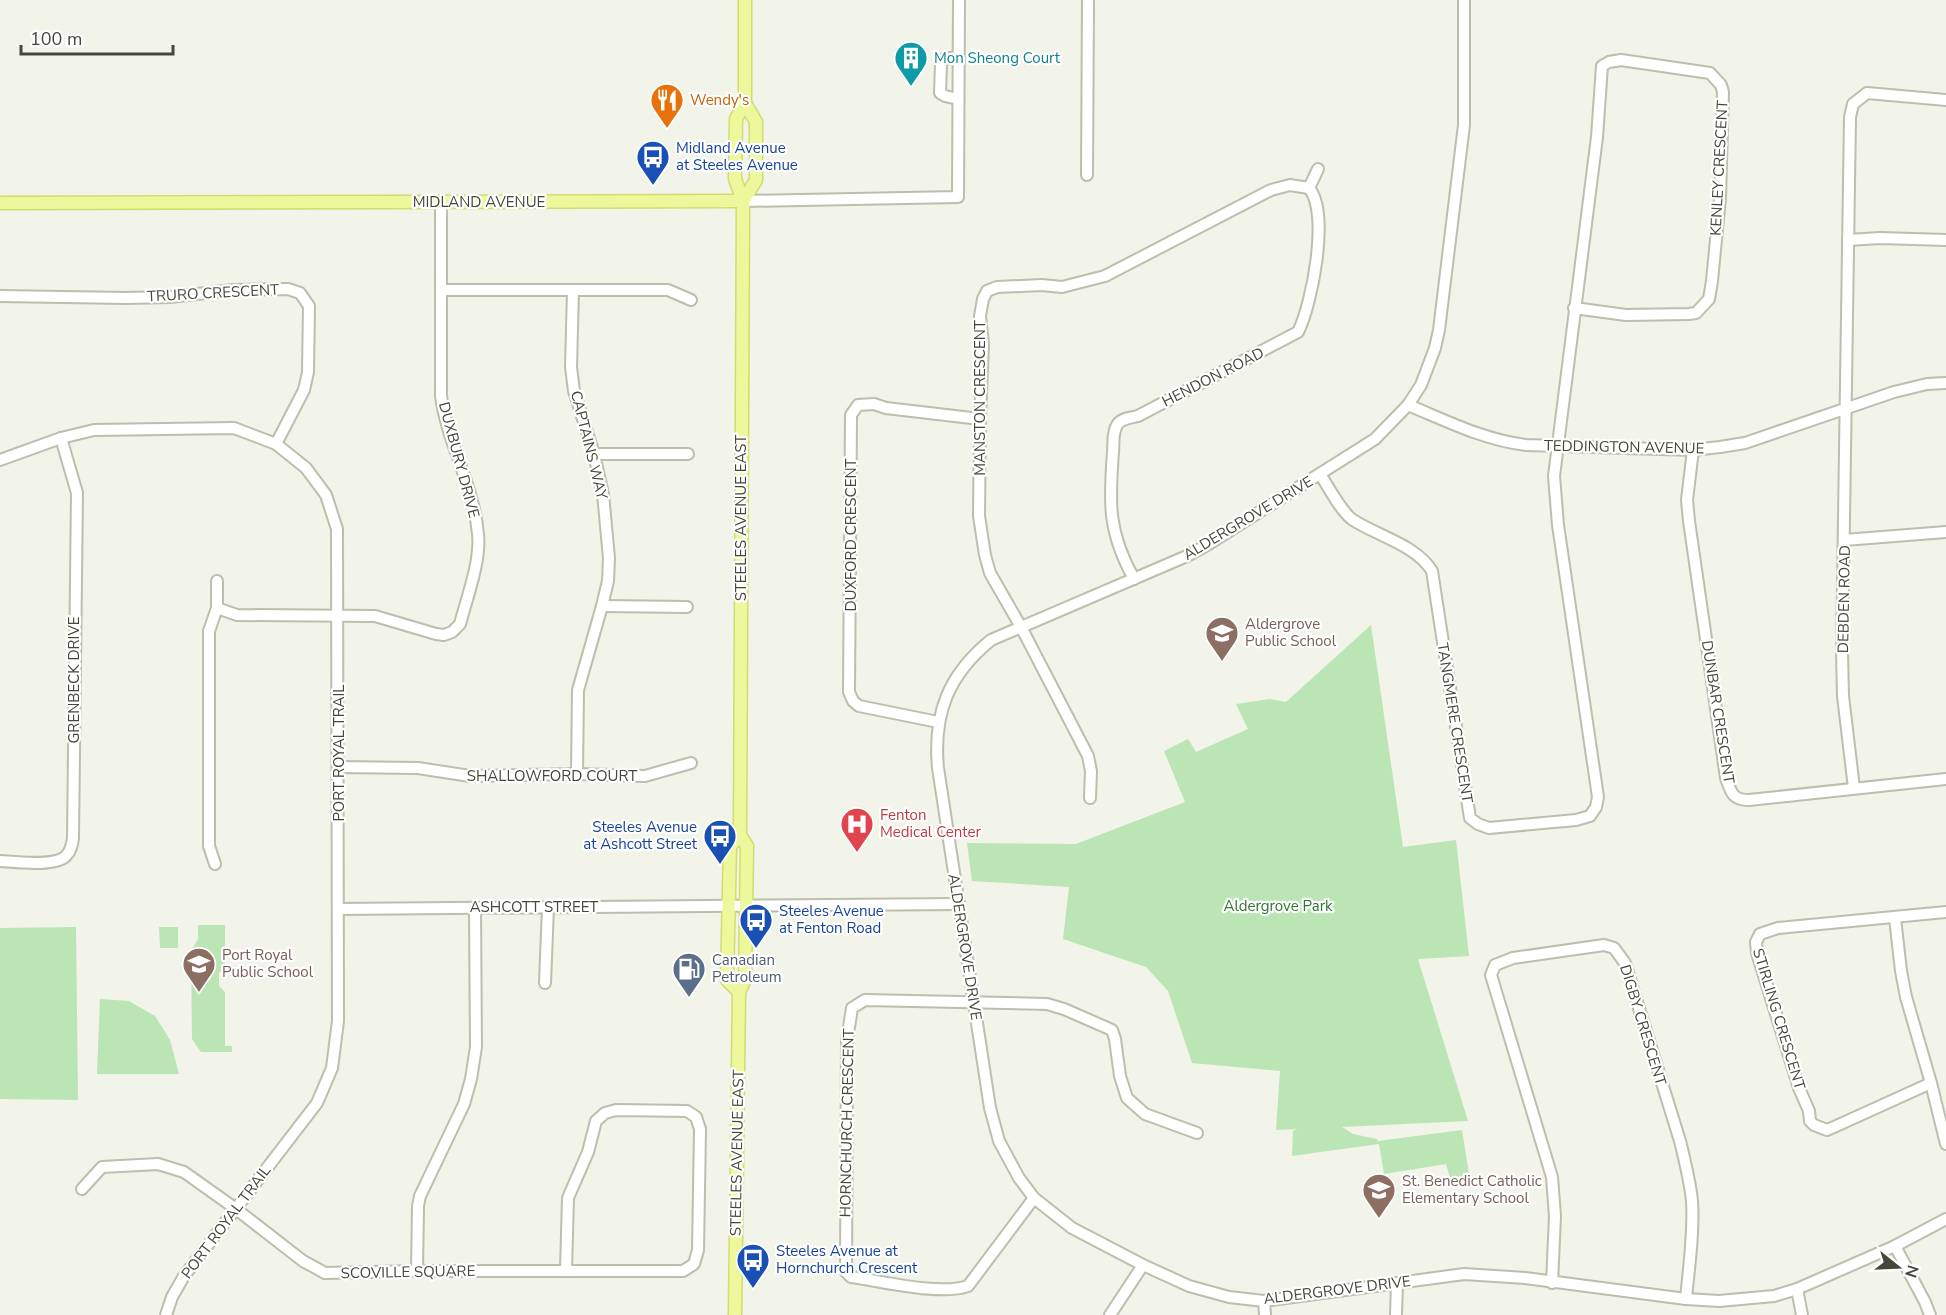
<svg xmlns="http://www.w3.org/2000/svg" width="1946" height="1315" font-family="'Nunito Sans',sans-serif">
  <rect width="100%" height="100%" fill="#f2f3e9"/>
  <g fill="#bbe5b4">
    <polygon points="1371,625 1403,847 1456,840 1469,956 1418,959 1468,1121 1342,1127 1353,1134 1377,1139 1378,1141 1462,1130 1470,1180 1451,1181 1446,1164 1384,1174 1379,1144 1292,1156 1293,1131 1297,1129 1276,1130 1280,1071 1192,1063 1168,991 1146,967 1063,939 1069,887 972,881 967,843 1076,844 1185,802 1164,751 1188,739 1196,752 1248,729 1236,704 1270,699 1286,702"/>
    <polygon points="198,925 225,925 225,965 219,973 219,986 225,992 225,1046 232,1046 232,1052 201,1052 192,1039 191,951 198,939"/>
    <polygon points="76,927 78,1100 0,1099 0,928"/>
    <polygon points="159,927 178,927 178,948 160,948"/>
    <polygon points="100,999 129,1001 155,1016 170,1040 179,1074 97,1074"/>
  </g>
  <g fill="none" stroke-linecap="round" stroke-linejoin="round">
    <defs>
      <g id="minor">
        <path d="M1464,0V125L1439,330L1435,348L1421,385L1408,405L1375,439L1207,545L1187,556L991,640C948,675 933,714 938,768L990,1108L999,1141L1019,1178L1034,1198L1072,1228L1143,1265L1189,1286L1229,1297L1264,1301L1464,1274L1525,1278L1686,1299L1719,1301L1774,1296L1797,1289L1895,1246L1946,1219"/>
        <polyline points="958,99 945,96 940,93 941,64 944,59 958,57"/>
        <polyline points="1087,175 1088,0"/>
        <polyline points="1309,188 1318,169"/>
        <polyline points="743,201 958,197 959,0"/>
        <polyline points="1848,240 1880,238 1946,240"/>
        <polyline points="442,290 668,290 691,300"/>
        <polyline points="573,291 571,367 574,391 594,454 603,494 609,558 608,581 602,606 578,690 577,774"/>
        <polyline points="0,296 126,298 170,297 233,290 288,289 300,293 309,306 308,372 304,390 276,444"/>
        <path d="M1408,405C1447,421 1484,440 1526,445L1693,450L1720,447L1745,443L1894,392L1927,384L1946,383"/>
        <path d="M1693,450L1687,500L1689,521L1726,778C1731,792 1732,800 1749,800L1946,779"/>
        <polyline points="594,454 688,454"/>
        <polyline points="0,460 61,438 94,430 234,428 276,444 306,468 326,495 337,529 338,1021 332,1068 317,1103 184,1276 172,1297 166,1315"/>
        <path d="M1320,474C1328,486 1341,512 1353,520C1378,536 1416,545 1432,571L1470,818L1478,824L1489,828L1576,820L1590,816L1596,807L1598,797L1558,525L1554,476L1597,137L1602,66L1609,62L1621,60L1710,73L1721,85L1723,92L1720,198L1712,281L1709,299L1696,313L1689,314L1626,315L1574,308"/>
        <polyline points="1844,540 1946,532"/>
        <path d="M1134,579C1108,532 1109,504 1113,452C1114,443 1112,433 1117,425C1121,418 1131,418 1138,416L1298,332C1312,304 1330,213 1309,188"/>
        <polyline points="602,606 687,607"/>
        <polyline points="217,608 217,581"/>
        <polyline points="938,722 859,706 853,701 849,692 851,415 858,405 874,404 886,408 980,419"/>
        <polyline points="338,767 418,768 470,776 577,774 645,776 691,763"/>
        <polyline points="1854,788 1843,696 1842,651 1850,117 1853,104 1867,93 1946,100"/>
        <polyline points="1090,798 1091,771 1088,756 1021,627 990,573 985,555 979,516 980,419 983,344 980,316 983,299 987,291 997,287 1042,285 1062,287 1105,276 1271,190 1290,185 1309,188"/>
        <path d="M0,861C16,862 55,867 66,856C71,851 72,845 73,838L77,493L61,438"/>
        <path d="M215,864L209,846V631L217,608L237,615L375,616L436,634L444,635L452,632L460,624C467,597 481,561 478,534C474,486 447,442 441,396V202"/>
        <polyline points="339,909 959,904"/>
        <polyline points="1895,918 1901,971 1906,997 1931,1083 1946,1144"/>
        <polyline points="545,983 548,907"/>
        <polyline points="1931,1083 1834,1127 1827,1130 1814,1125 1810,1121 1809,1111 1799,1088 1757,953 1756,942 1760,934 1778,928 1946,912"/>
        <polyline points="82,1189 102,1167 158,1164 184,1172 236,1209 303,1261 325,1273 417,1271 683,1271 694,1264 698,1250 700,1129 696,1117 687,1111 616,1110 605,1113 596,1121 588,1152 568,1198 566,1270"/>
        <path d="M1034,1198L968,1286C940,1296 882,1281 851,1277L846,1272L847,1040L852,1008L865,1000L1047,1004L1064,1009L1112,1030L1115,1039L1120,1076L1127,1098L1145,1114L1197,1133"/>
        <polyline points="1895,1246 1925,1302 1930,1315"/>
        <polyline points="417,1271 418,1206 420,1196 464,1104 471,1079 476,1047 475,908"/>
        <path d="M1552,1283L1555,1216L1552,1177L1491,975L1495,965L1513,958L1604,945L1614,948L1625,963L1680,1141C1685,1161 1690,1181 1692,1201C1694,1233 1689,1266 1686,1299"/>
        <polyline points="1797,1289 1802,1315"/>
        <polyline points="1264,1301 1265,1315"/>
        <polyline points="1110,1315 1143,1265"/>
        <polyline points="1396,1315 1397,1283"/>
      </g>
      <g id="major">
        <polyline points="743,201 756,180 756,122 745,103 745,0"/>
        <polyline points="0,203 743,201"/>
        <polyline points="739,992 727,980 730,846 740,835"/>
        <polyline points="735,1315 739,992 745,979 747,846 740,835 743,201 735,179 736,119 745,103"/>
      </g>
    </defs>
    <use href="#minor" stroke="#bdbeac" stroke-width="14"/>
    <use href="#major" stroke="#d1dd6e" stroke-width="15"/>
    <use href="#minor" stroke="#fff" stroke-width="10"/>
    <use href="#major" stroke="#edf89d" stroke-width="12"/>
  </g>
  <defs>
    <symbol id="building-pin" viewBox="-11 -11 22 30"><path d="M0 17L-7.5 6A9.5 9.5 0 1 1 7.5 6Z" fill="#0f9aa8" stroke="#fff"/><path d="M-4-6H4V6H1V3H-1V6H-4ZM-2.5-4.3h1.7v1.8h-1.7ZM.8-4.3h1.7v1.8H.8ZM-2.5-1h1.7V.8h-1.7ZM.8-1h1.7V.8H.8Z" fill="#fff"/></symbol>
    <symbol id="restaurant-pin" viewBox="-11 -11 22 30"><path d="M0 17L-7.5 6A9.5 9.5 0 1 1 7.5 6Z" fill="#e8710a" stroke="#fff"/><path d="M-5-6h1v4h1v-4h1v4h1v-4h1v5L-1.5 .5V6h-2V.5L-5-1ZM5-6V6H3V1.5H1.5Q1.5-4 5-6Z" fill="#fff"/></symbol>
    <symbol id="bus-pin" viewBox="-11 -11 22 30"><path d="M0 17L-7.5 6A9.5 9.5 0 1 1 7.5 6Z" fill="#1a4fb4" stroke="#fff"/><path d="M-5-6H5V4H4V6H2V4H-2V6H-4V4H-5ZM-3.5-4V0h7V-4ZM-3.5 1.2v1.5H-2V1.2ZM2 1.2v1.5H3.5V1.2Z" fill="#fff"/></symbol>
    <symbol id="school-pin" viewBox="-11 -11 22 30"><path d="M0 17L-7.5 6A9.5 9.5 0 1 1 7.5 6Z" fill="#8d6e63" stroke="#fff"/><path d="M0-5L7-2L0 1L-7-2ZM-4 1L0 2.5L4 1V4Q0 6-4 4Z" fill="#fff"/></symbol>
    <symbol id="hospital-pin" viewBox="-11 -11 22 30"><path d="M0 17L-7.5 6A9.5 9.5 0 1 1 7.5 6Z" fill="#e0444e" stroke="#fff"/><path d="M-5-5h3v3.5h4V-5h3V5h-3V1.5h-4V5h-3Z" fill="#fff"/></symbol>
    <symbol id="fuel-pin" viewBox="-11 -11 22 30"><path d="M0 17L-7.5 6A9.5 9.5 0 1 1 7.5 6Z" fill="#5c6f8a" stroke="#fff"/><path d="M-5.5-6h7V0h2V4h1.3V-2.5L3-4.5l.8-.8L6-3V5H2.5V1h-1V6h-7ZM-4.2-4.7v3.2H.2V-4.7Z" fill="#fff"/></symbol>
  </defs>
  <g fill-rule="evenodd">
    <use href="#building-pin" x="892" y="39" width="38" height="52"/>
    <use href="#restaurant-pin" x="648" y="81" width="38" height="52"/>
    <use href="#bus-pin" x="634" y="138" width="38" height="52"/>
    <use href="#school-pin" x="1203" y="614" width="38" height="52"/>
    <use href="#hospital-pin" x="838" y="805" width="38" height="52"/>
    <use href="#bus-pin" x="701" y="817" width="38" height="52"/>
    <use href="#bus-pin" x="737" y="901" width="38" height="52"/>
    <use href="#school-pin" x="180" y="945" width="38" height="52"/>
    <use href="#fuel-pin" x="670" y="950" width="38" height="52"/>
    <use href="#school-pin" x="1360" y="1171" width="38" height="52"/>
    <use href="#bus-pin" x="734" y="1241" width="38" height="52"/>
  </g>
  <g text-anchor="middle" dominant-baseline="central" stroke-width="4.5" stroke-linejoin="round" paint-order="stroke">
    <g font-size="15" fill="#0d838f" stroke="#fff" text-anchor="start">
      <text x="934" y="58">Mon Sheong Court</text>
    </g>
    <g font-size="15" fill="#c56008" stroke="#fff" text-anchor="start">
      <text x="690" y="100">Wendy's</text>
    </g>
    <g font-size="15" fill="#164399" stroke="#fff" text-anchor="start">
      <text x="676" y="148">Midland Avenue<tspan x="676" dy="17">at Steeles Avenue</tspan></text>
      <text x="697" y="827" text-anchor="end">Steeles Avenue<tspan x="697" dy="17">at Ashcott Street</tspan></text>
      <text x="779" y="911">Steeles Avenue<tspan x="779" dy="17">at Fenton Road</tspan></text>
      <text x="776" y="1251">Steeles Avenue at<tspan x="776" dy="17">Hornchurch Crescent</tspan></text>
    </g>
    <g font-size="15" fill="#464738" stroke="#fff">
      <text transform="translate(1719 168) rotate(-87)">KENLEY CRESCENT</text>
      <text x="479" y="202">MIDLAND AVENUE</text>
      <text transform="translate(213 293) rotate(-3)">TRURO CRESCENT</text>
      <text transform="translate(1213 377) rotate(-27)">HENDON ROAD</text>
      <text transform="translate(980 398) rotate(-90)">MANSTON CRESCENT</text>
      <text transform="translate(589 445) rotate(76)">CAPTAINS WAY</text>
      <text transform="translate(1624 447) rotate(1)">TEDDINGTON AVENUE</text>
      <text transform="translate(459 460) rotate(75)">DUXBURY DRIVE</text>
      <text transform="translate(741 518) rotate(-90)">STEELES AVENUE EAST</text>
      <text transform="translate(1248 518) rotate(-31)">ALDERGROVE DRIVE</text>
      <text transform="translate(851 535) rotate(-90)">DUXFORD CRESCENT</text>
      <text transform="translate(1844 599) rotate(-89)">DEBDEN ROAD</text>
      <text transform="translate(74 680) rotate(-90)">GRENBECK DRIVE</text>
      <text transform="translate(1718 712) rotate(81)">DUNBAR CRESCENT</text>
      <text transform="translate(1455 723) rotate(81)">TANGMERE CRESCENT</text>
      <text transform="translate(339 753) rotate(-90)">PORT ROYAL TRAIL</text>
      <text x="552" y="776">SHALLOWFORD COURT</text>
      <text x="534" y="907">ASHCOTT STREET</text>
      <text transform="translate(965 947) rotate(81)">ALDERGROVE DRIVE</text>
      <text transform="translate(1779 1019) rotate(73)">STIRLING CRESCENT</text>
      <text transform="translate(1643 1025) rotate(73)">DIGBY CRESCENT</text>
      <text transform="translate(847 1123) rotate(-89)">HORNCHURCH CRESCENT</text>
      <text transform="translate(737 1153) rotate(-89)">STEELES AVENUE EAST</text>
      <text transform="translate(226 1222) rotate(-53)">PORT ROYAL TRAIL</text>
      <text transform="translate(408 1272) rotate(-1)">SCOVILLE SQUARE</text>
      <text transform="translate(1337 1290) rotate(-7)">ALDERGROVE DRIVE</text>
    </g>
    <g font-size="15" fill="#785e54" stroke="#fff" text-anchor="start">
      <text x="1245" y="624">Aldergrove<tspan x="1245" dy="17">Public School</tspan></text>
      <text x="222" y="955">Port Royal<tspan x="222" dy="17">Public School</tspan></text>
      <text x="1402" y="1181">St. Benedict Catholic<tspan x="1402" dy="17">Elementary School</tspan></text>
    </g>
    <g font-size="15" fill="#be3a42" stroke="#fff" text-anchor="start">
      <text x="880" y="815">Fenton<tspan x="880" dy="17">Medical Center</tspan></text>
    </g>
    <g font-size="15" fill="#2e7530" stroke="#fff">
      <text x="1278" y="906">Aldergrove Park</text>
    </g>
    <g font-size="15" fill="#4e5e75" stroke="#fff" text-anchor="start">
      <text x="712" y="960">Canadian<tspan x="712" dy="17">Petroleum</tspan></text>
    </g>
  </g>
  <g transform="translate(1898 1267) rotate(108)" stroke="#ffffff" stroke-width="4.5" paint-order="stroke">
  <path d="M0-4.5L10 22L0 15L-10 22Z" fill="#464738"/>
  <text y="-9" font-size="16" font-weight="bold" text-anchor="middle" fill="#464738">N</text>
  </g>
  <path d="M21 45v9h152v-9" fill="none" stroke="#464738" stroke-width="3"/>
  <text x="30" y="45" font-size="18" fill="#464738" stroke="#ffffff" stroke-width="4.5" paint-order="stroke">100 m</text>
</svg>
